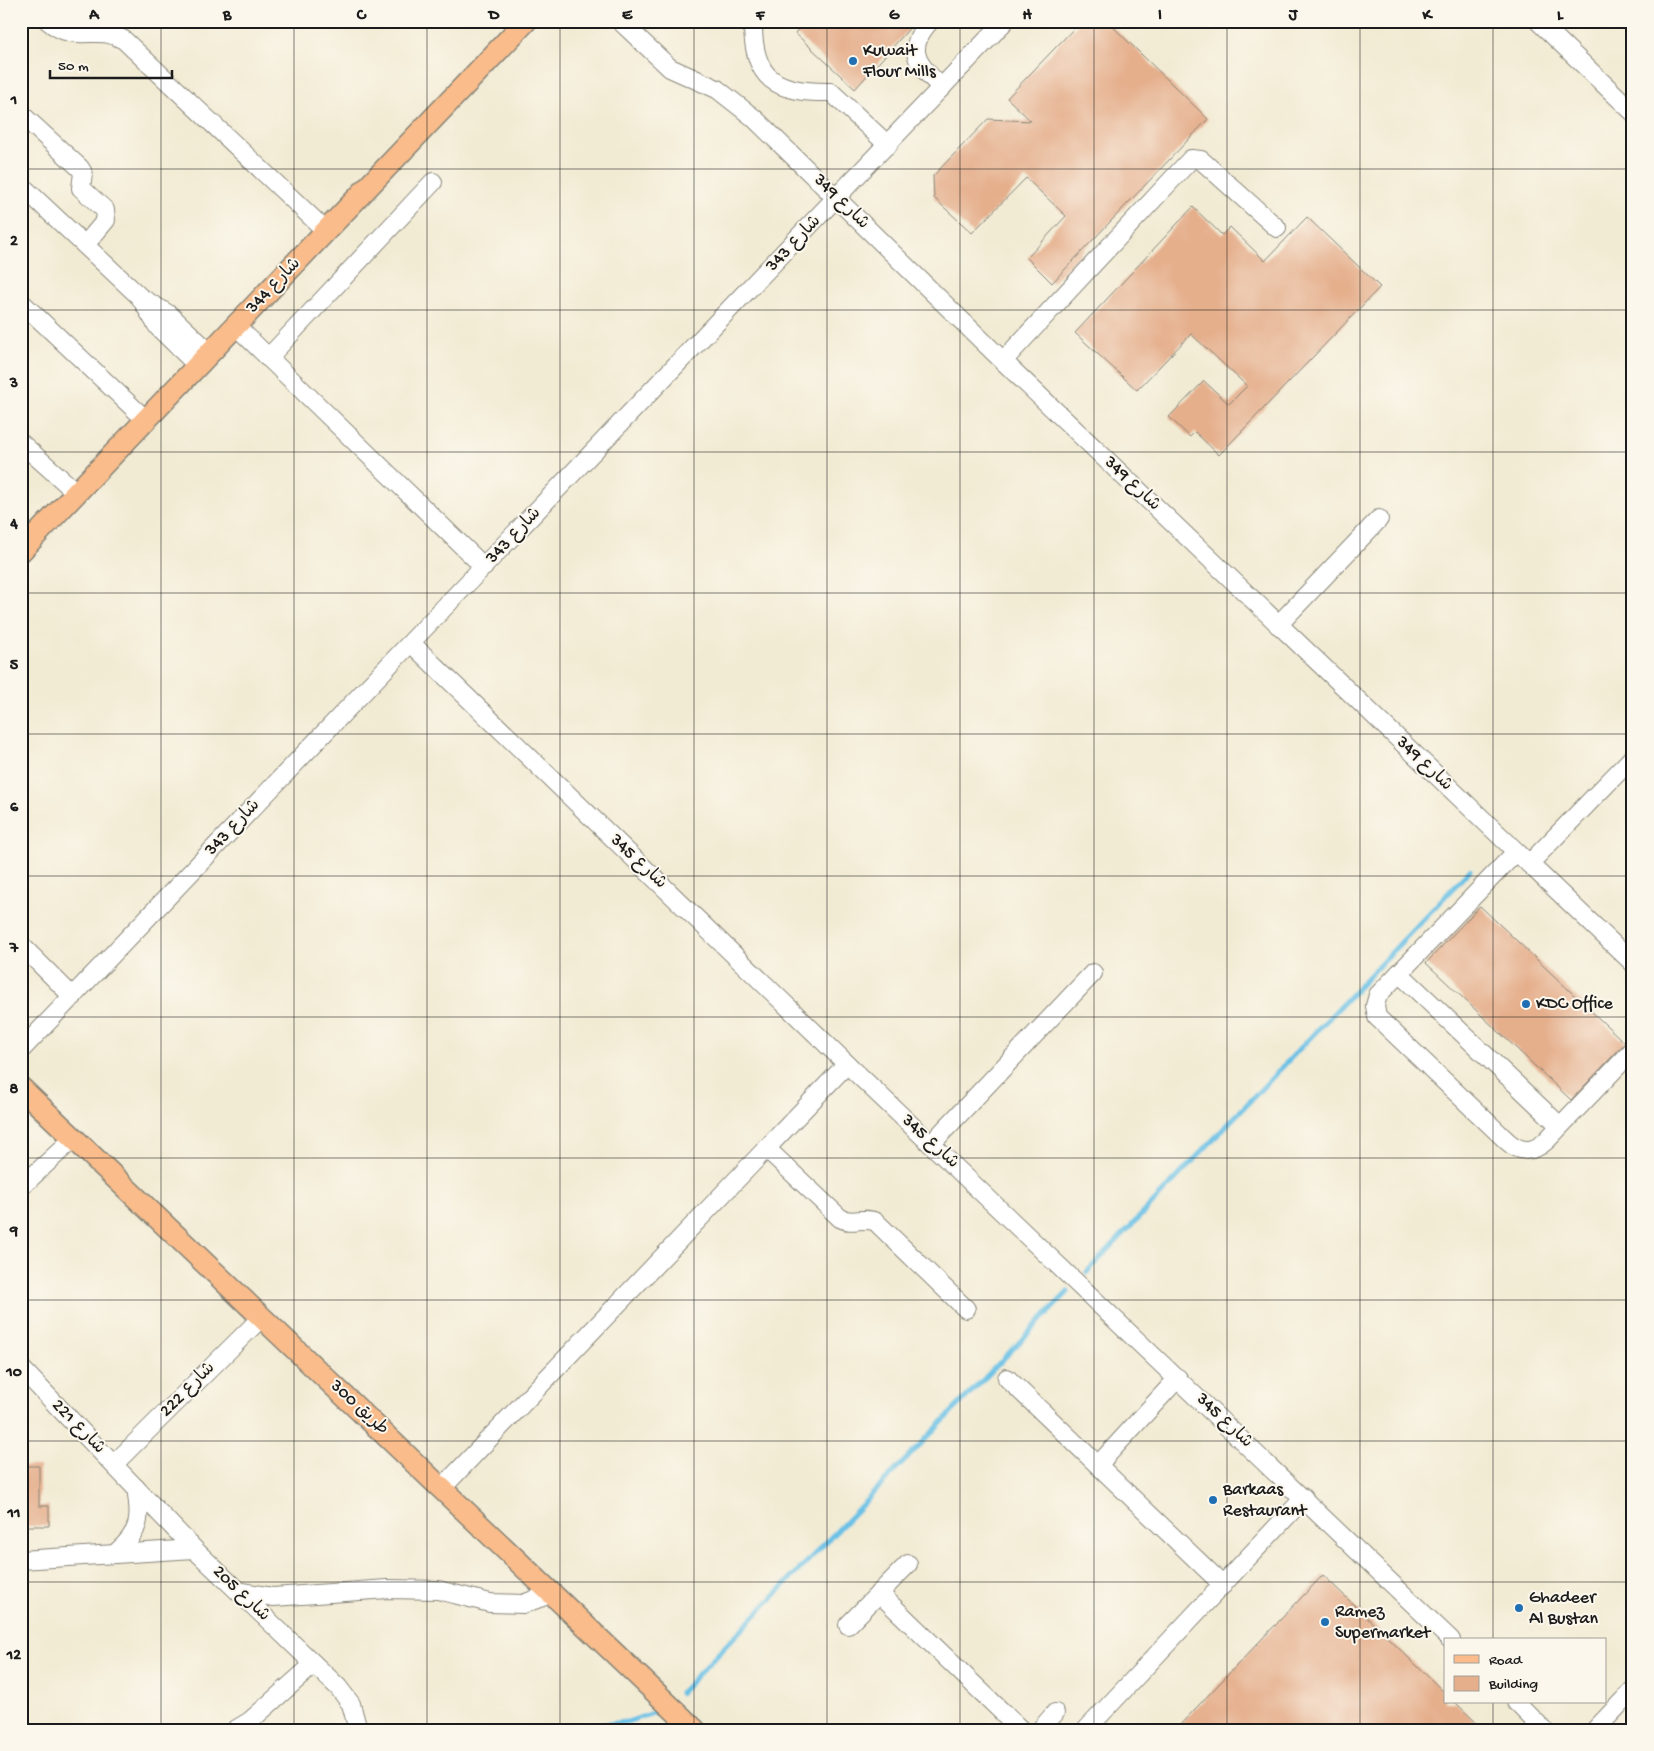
<svg xmlns="http://www.w3.org/2000/svg" width="1654" height="1751" font-family="'Gochi Hand','Playpen Sans Arabic',sans-serif">
  <rect width="100%" height="100%" fill="#fbf7ec"/>
  <filter id="ink" filterUnits="userSpaceOnUse"><feTurbulence type="fractalNoise" baseFrequency=".02" numOctaves="2"/><feDisplacementMap in="SourceGraphic" scale="10" xChannelSelector="R" yChannelSelector="G"/><feConvolveMatrix kernelMatrix="1 2 1 2 8 2 1 2 1" color-interpolation-filters="sRGB"/></filter>
  <filter id="wash" filterUnits="userSpaceOnUse"><feTurbulence type="fractalNoise" baseFrequency=".0096" numOctaves="4" result="noise"/><feDisplacementMap in="SourceGraphic" scale="20" xChannelSelector="R" yChannelSelector="G"/><feGaussianBlur stdDeviation="1.12" result="paint"/><feColorMatrix in="noise" values="0 0 0 0 0 0 0 0 0 0 0 0 0 0 0 0 0 1.4 0 .05"/><feComposite in="paint" operator="in"/></filter>
  <g filter="url(#wash)">
    <rect width="100%" height="100%" fill="#f2ebd4"/>
    <g fill="none" stroke-linecap="round" stroke-linejoin="round">
      <g stroke="#69c1e6" stroke-width="5">
        <polyline points="1087,1272 1470,870"/>
        <polyline points="680,1693 1068,1292"/>
        <polyline points="545,1730 627,1722 656,1712"/>
      </g>
    </g>
    <g id="blocks">
      <g fill="#e5af8c">
        <polygon points="806,21 916,21 855,89 795,33"/>
        <polygon points="1081,21 1107,21 1208,119 1052,283 1027,258 1066,216 1026,178 972,233 934,198 933,176 988,119 1031,121 1007,98"/>
        <polygon points="1193,207 1222,235 1230,227 1265,261 1307,217 1380,287 1219,455 1195,432 1190,437 1169,417 1204,381 1229,404 1247,386 1191,334 1137,390 1075,333"/>
        <polygon points="1480,906 1625,1043 1571,1100 1426,963"/>
        <polygon points="21,1466 39,1466 39,1506 49,1506 49,1526 21,1526"/>
        <polygon points="1323,1575 1445,1693 1445,1702 1455,1702 1484,1730 1175,1730"/>
      </g>
    </g>
  </g>
  <g filter="url(#ink)">
    <use href="#blocks" fill-opacity="0" stroke="#878478" stroke-width="1"/>
    <g fill="none" stroke-linecap="round" stroke-linejoin="round">
      <defs>
        <g id="minor">
          <path d="M48,21C76,45 95,23 124,40L326,231"/>
          <polyline points="620,21 670,68 717,89 754,118 1003,361 1633,963"/>
          <path d="M753,21C752,80 776,93 831,92L888,145"/>
          <path d="M930,21C903,51 919,65 942,88"/>
          <polyline points="1538,21 1633,112"/>
          <polyline points="21,114 80,168 83,173 81,188 105,210 106,220 85,245"/>
          <polyline points="21,185 140,297 170,315 210,353"/>
          <polyline points="140,297 158,327 198,366"/>
          <polyline points="21,302 146,420"/>
          <polyline points="236,326 484,567"/>
          <polyline points="268,358 433,182"/>
          <polyline points="1003,361 1191,159 1201,160 1277,228"/>
          <polyline points="21,443 77,493"/>
          <polyline points="1278,625 1379,519"/>
          <polyline points="411,643 847,1064 1451,1640"/>
          <path d="M1516,852L1378,995L1375,1006L1377,1017L1507,1141C1520,1153 1533,1153 1546,1141L1633,1050"/>
          <polyline points="1529,864 1633,757"/>
          <polyline points="21,945 73,997"/>
          <polyline points="1399,973 1560,1126"/>
          <polyline points="21,1050 1005,21"/>
          <polyline points="932,1143 1093,973"/>
          <path d="M766,1148L840,1218C852,1225 864,1216 876,1222L966,1309"/>
          <polyline points="21,1187 74,1138"/>
          <polyline points="21,1368 194,1549 338,1687 351,1704 358,1730"/>
          <polyline points="1007,1378 1223,1585"/>
          <polyline points="114,1464 262,1317"/>
          <polyline points="1098,1465 1178,1378"/>
          <polyline points="443,1487 847,1064"/>
          <path d="M117,1552C141,1531 141,1518 136,1488"/>
          <polyline points="21,1560 194,1549"/>
          <polyline points="238,1591 273,1597 388,1589 438,1590 490,1603 523,1604 553,1593"/>
          <polyline points="879,1593 1021,1730"/>
          <polyline points="848,1625 908,1564"/>
          <polyline points="1516,1702 1544,1730"/>
          <polyline points="235,1730 250,1721 314,1664"/>
          <polyline points="1040,1730 1055,1713"/>
          <polyline points="1086,1730 1304,1498"/>
          <polyline points="1595,1730 1633,1690"/>
        </g>
        <g id="major">
          <polyline points="21,551 526,21"/>
          <polyline points="21,1088 695,1730"/>
        </g>
      </defs>
      <use href="#minor" stroke="#878478" stroke-width="20"/>
      <use href="#major" stroke="#878478" stroke-width="24"/>
      <use href="#minor" stroke="#fff" stroke-width="18"/>
      <use href="#major" stroke="#f9bc8a" stroke-width="21"/>
    </g>
  </g>
  <path fill="none" stroke="#1c1c1c" stroke-width="1" stroke-opacity="0.55" d="M161,21V1730M294,21V1730M427,21V1730M560,21V1730M694,21V1730M827,21V1730M960,21V1730M1094,21V1730M1227,21V1730M1360,21V1730M1493,21V1640M21,169H1633M21,310H1633M21,452H1633M21,593H1633M21,734H1633M21,876H1633M21,1017H1633M21,1158H1633M21,1300H1633M21,1441H1633M21,1582H1633M1493,1702V1730"/>
  <g fill="#1f6fb2" stroke="#fbf7ec" stroke-width="2">
    <circle cx="853" cy="61" r="5"/>
    <circle cx="1526" cy="1004" r="5"/>
    <circle cx="1213" cy="1500" r="5"/>
    <circle cx="1519" cy="1608" r="5"/>
    <circle cx="1325" cy="1622" r="5"/>
  </g>
  <g text-anchor="middle" dominant-baseline="central" stroke-width="4" stroke-linejoin="round" paint-order="stroke">
    <g font-size="18" fill="#1c1c1c" stroke="#fbf7ec" text-anchor="start">
      <text x="863" y="51">Kuwait<tspan x="863" dy="21">Flour Mills</tspan></text>
      <text x="1536" y="1004">KDC Office</text>
      <text x="1223" y="1490">Barkaas<tspan x="1223" dy="21">Restaurant</tspan></text>
      <text x="1529" y="1598">Ghadeer<tspan x="1529" dy="21">Al Bustan</tspan></text>
      <text x="1335" y="1612">Ramez<tspan x="1335" dy="21">Supermarket</tspan></text>
    </g>
    <g font-size="18" fill="#1c1c1c" stroke="#fbf7ec">
      <text transform="translate(841 202) rotate(45)">شارع 349</text>
      <text transform="translate(794 244) rotate(-46)">شارع 343</text>
      <text transform="translate(274 286) rotate(-46)">شارع 344</text>
      <text transform="translate(1132 484) rotate(44)">شارع 349</text>
      <text transform="translate(514 536) rotate(-46)">شارع 343</text>
      <text transform="translate(1424 764) rotate(44)">شارع 349</text>
      <text transform="translate(233 828) rotate(-46)">شارع 343</text>
      <text transform="translate(638 862) rotate(44)">شارع 345</text>
      <text transform="translate(930 1142) rotate(43)">شارع 345</text>
      <text transform="translate(188 1390) rotate(-45)">شارع 222</text>
      <text transform="translate(359 1408) rotate(43)">طريق 300</text>
      <text transform="translate(1224 1421) rotate(44)">شارع 345</text>
      <text transform="translate(78 1427) rotate(46)">شارع 221</text>
      <text transform="translate(241 1594) rotate(44)">شارع 205</text>
    </g>
  </g>
  <rect width="1654" height="1751" fill="none" stroke="#fbf7ec" stroke-width="55"/>
  <rect x="1444" y="1638" width="162" height="65" fill="#fbf7ec" stroke="#a29f99"/>
  <rect x="1454" y="1655" width="25" height="8" fill="#f9bc8a" stroke="#a29f99"/>
  <text x="1489" y="1664" font-size="15" fill="#1c1c1c">Road</text>
  <rect x="1454" y="1676" width="25" height="15" fill="#e5af8c" stroke="#a29f99"/>
  <text x="1489" y="1688" font-size="15" fill="#1c1c1c">Building</text>
  <path d="M50 70v8h122v-8" fill="none" stroke="#1c1c1c" stroke-width="2.5"/>
  <text x="58" y="70" font-size="15" fill="#1c1c1c" stroke="#fbf7ec" stroke-width="4" paint-order="stroke">50 m</text>
  <rect x="28" y="28" width="1598" height="1696" fill="none" stroke="#1c1c1c" stroke-width="2"/>
  <g font-size="16" text-anchor="middle" font-weight="bold" fill="#1c1c1c">
    <text x="94" y="19">A</text>
    <text x="227" y="19">B</text>
    <text x="361" y="19">C</text>
    <text x="494" y="19">D</text>
    <text x="627" y="19">E</text>
    <text x="760" y="19">F</text>
    <text x="894" y="19">G</text>
    <text x="1027" y="19">H</text>
    <text x="1160" y="19">I</text>
    <text x="1293" y="19">J</text>
    <text x="1427" y="19">K</text>
    <text x="1560" y="19">L</text>
    <text x="14" y="104">1</text>
    <text x="14" y="245">2</text>
    <text x="14" y="387">3</text>
    <text x="14" y="528">4</text>
    <text x="14" y="669">5</text>
    <text x="14" y="811">6</text>
    <text x="14" y="952">7</text>
    <text x="14" y="1093">8</text>
    <text x="14" y="1235">9</text>
    <text x="14" y="1376">10</text>
    <text x="14" y="1517">11</text>
    <text x="14" y="1659">12</text>
  </g>
</svg>
